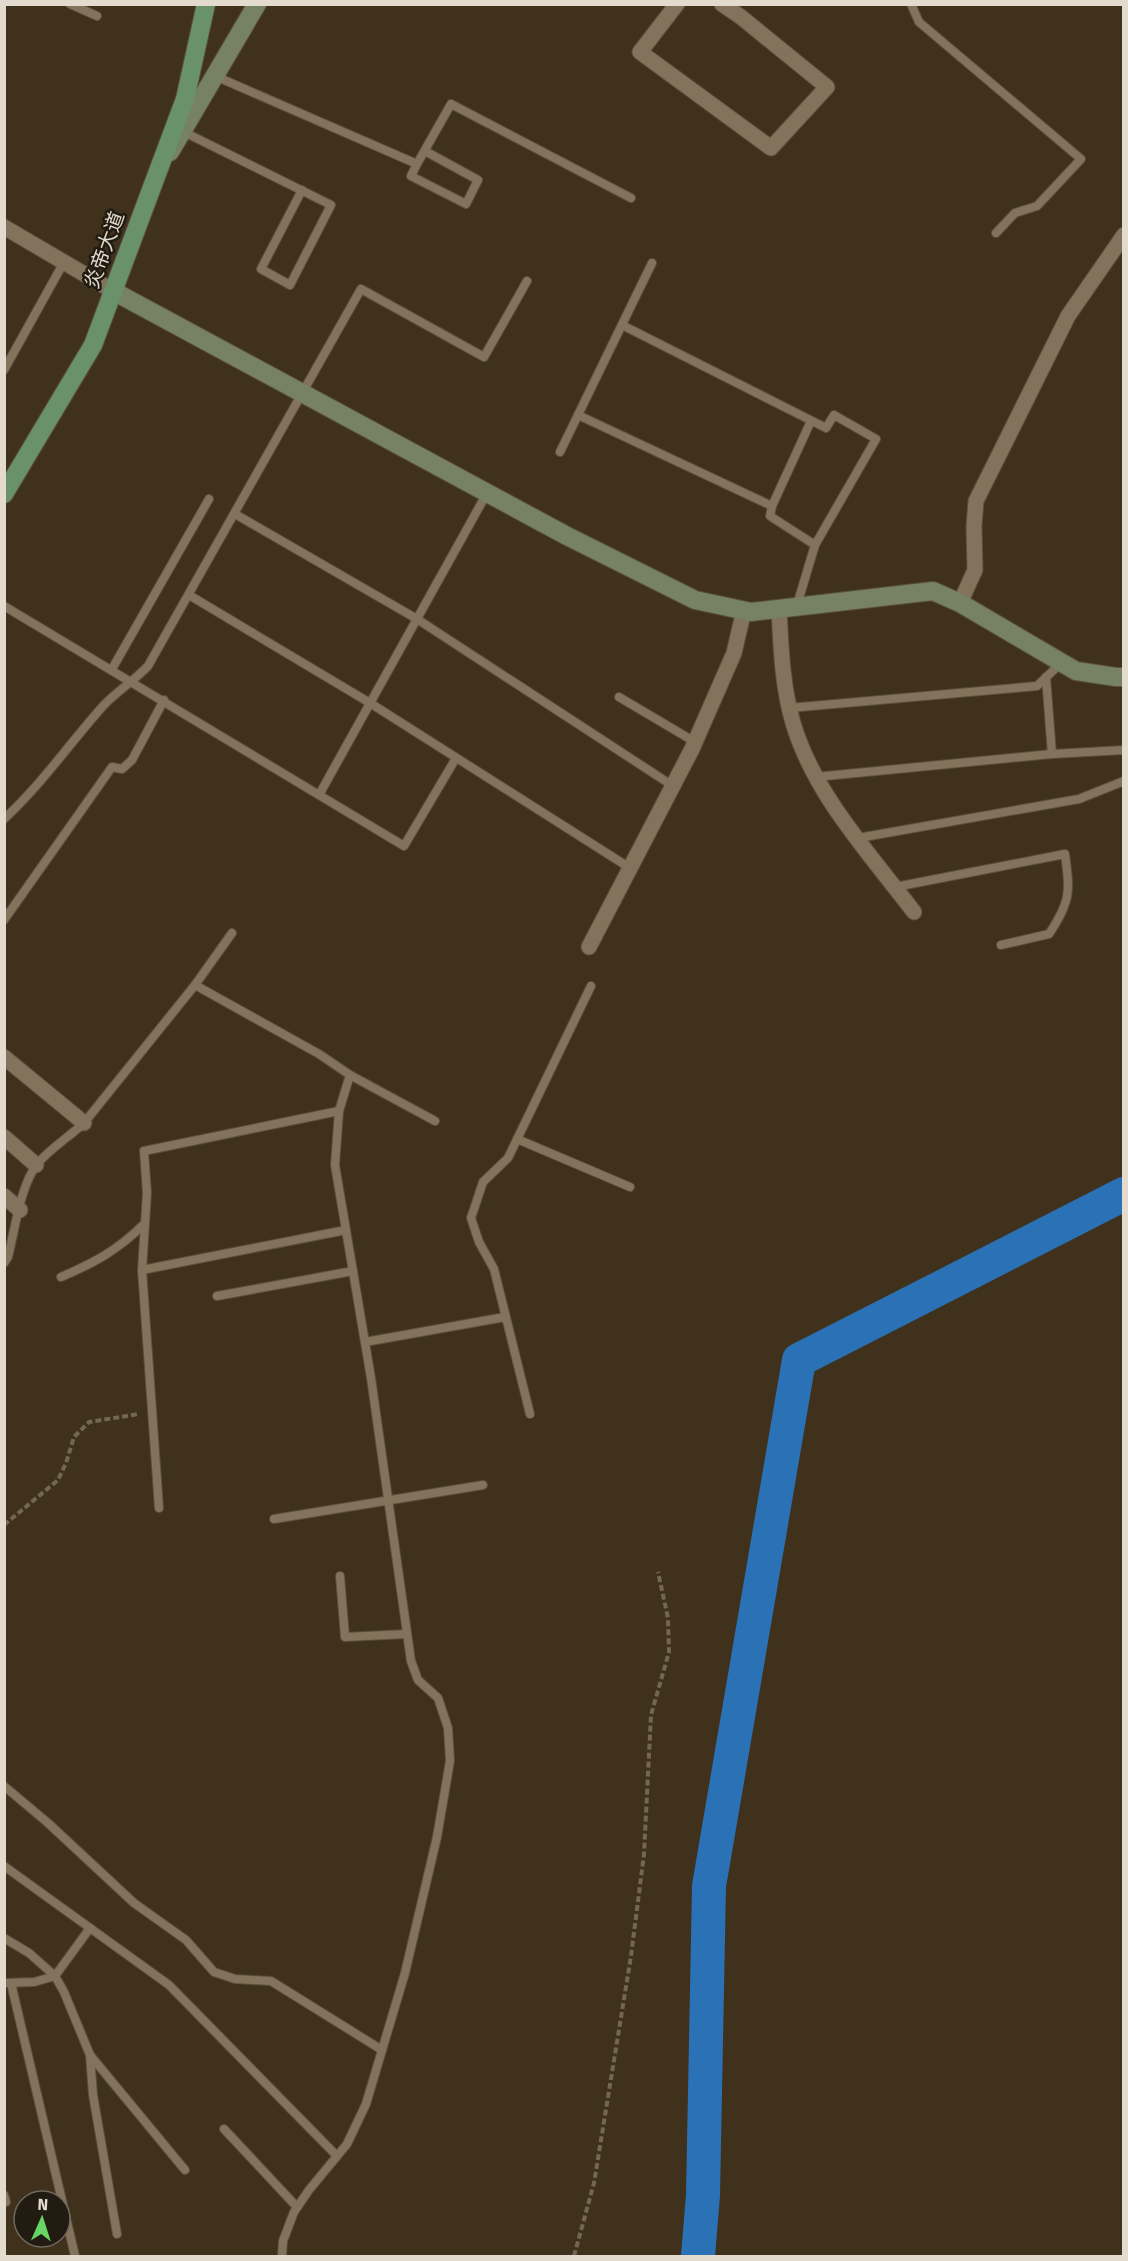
<svg xmlns="http://www.w3.org/2000/svg" width="1128" height="2261" font-family="'Fira Sans','Noto Sans SC',sans-serif">
  <rect width="100%" height="100%" fill="#40311c"/>
  <g fill="none" stroke-linecap="round" stroke-linejoin="round">
    <polyline stroke="#2b71b5" stroke-width="34" points="698,2256 703,2195 709,1886 799,1360 1124,1194"/>
    <defs>
      <g id="lane">
        <polyline points="70,4 97,16"/>
        <polyline points="911,4 919,22 1081,159 1037,206 1015,213 996,233"/>
        <polyline points="215,76 417,164 451,104 631,198"/>
        <polyline points="182,131 331,205 290,285 261,269 302,190"/>
        <polyline points="417,164 411,176 466,204 478,180 425,151"/>
        <polyline points="622,325 826,428 834,415 876,439 815,545 797,605"/>
        <polyline points="4,370 64,262"/>
        <polyline points="578,415 772,506"/>
        <polyline points="811,421 772,506 770,516 815,545"/>
        <polyline points="560,452 652,263"/>
        <polyline points="235,514 417,619 673,786"/>
        <polyline points="189,595 370,703 630,868"/>
        <polyline points="4,606 404,846 456,758"/>
        <polyline points="112,669 209,499"/>
        <polyline points="1046,677 1052,754"/>
        <polyline points="619,697 695,742"/>
        <polyline points="789,708 1037,686 1061,663"/>
        <polyline points="815,777 1052,754 1124,750"/>
        <polyline points="319,795 487,493"/>
        <path d="M4,819C41,785 70,743 103,706C117,691 134,681 148,666L361,289L484,357L527,281"/>
        <polyline points="858,838 1079,799 1124,781"/>
        <path d="M895,887L1065,854C1070,892 1071,901 1049,934L1001,945"/>
        <polyline points="4,920 112,767 122,769 132,760 164,700"/>
        <polyline points="195,985 319,1054 350,1075 435,1121"/>
        <polyline points="517,1139 630,1187"/>
        <path d="M4,1263L8,1257C15,1230 20,1185 38,1163C51,1148 69,1137 84,1123L195,985L232,933"/>
        <polyline points="142,1270 346,1230"/>
        <path d="M61,1277C94,1263 118,1250 144,1224"/>
        <polyline points="217,1296 353,1271"/>
        <polyline points="365,1342 505,1317"/>
        <polyline points="530,1414 494,1269 479,1242 471,1218 483,1182 508,1158 591,986"/>
        <polyline points="159,1508 142,1270 147,1193 144,1151 339,1111"/>
        <polyline points="274,1519 483,1485"/>
        <polyline points="340,1576 345,1637 407,1634"/>
        <polyline points="4,1786 48,1823 134,1903 186,1940 214,1972 235,1979 271,1981 382,2050"/>
        <polyline points="4,1866 169,1985 337,2156"/>
        <polyline points="4,1938 29,1953 55,1976 64,1992 90,2055 93,2095 117,2234"/>
        <polyline points="4,1983 34,1982 55,1976 90,1928"/>
        <polyline points="11,1983 75,2256"/>
        <polyline points="90,2055 185,2170"/>
        <polyline points="224,2129 297,2207"/>
        <polyline points="4,2195 6,2202"/>
        <polyline points="282,2256 283,2241 294,2212 309,2190 347,2144 366,2104 405,1973 437,1837 450,1761 448,1728 438,1698 418,1680 411,1661 371,1378 335,1165 339,1111 350,1075"/>
      </g>
      <g id="street">
        <polyline points="677,4 640,52 771,148 827,87 741,17 722,4"/>
        <polyline points="4,227 113,291"/>
        <polyline points="960,603 975,570 974,526 976,501 1068,316 1124,235"/>
        <path d="M779,609C781,647 782,685 793,723C814,794 869,853 914,912"/>
        <polyline points="589,947 692,749 734,653 744,610"/>
        <polyline points="4,1057 84,1123"/>
        <polyline points="4,1137 36,1165"/>
        <polyline points="4,1196 20,1210"/>
      </g>
      <g id="secondary">
        <polyline points="170,152 257,4"/>
        <polyline points="113,291 567,536 695,600 751,612 933,591 960,603 1076,671 1116,677 1124,677"/>
      </g>
      <polyline id="primary" points="4,494 93,345 185,99 206,4"/>
    </defs>
    <use href="#lane" stroke="#5b4f3e" stroke-width="10"/>
    <use href="#street" stroke="#5b4f3e" stroke-width="17"/>
    <use href="#secondary" stroke="#5b4f3e" stroke-width="20"/>
    <use href="#primary" stroke="#5b4f3e" stroke-width="20"/>
    <g stroke="#746654" stroke-width="4" stroke-dasharray="6 3" stroke-linecap="butt">
      <polyline points="4,1525 58,1480 66,1463 74,1437 89,1422 139,1414"/>
      <polyline points="574,2256 594,2183 631,1956 644,1854 651,1715 669,1652 668,1618 658,1572"/>
    </g>
    <use href="#lane" stroke="#83735c" stroke-width="8"/>
    <use href="#street" stroke="#83735c" stroke-width="15"/>
    <use href="#secondary" stroke="#768263" stroke-width="18"/>
    <use href="#primary" stroke="#69926a" stroke-width="18"/>
  </g>
  <g text-anchor="middle" dominant-baseline="central" stroke-width="5" stroke-linejoin="round" paint-order="stroke">
    <g font-size="20" fill="#e4dbcf" stroke="#211b11">
      <text transform="translate(104 250) rotate(-70)">炎帝大道</text>
    </g>
  </g>
  <rect width="1128" height="2261" fill="none" stroke="#e4dbcf" stroke-width="12"/>
  <g transform="translate(42 2219) rotate(3)"><circle r="28" fill="#211b11" stroke="#6f685d" stroke-width="1.5"/>
  <path d="M0-4.5L10 22L0 15L-10 22Z" fill="#67d465"/>
  <text y="-9" font-size="16" font-weight="bold" text-anchor="middle" fill="#e4dbcf">N</text>
  </g>
</svg>
